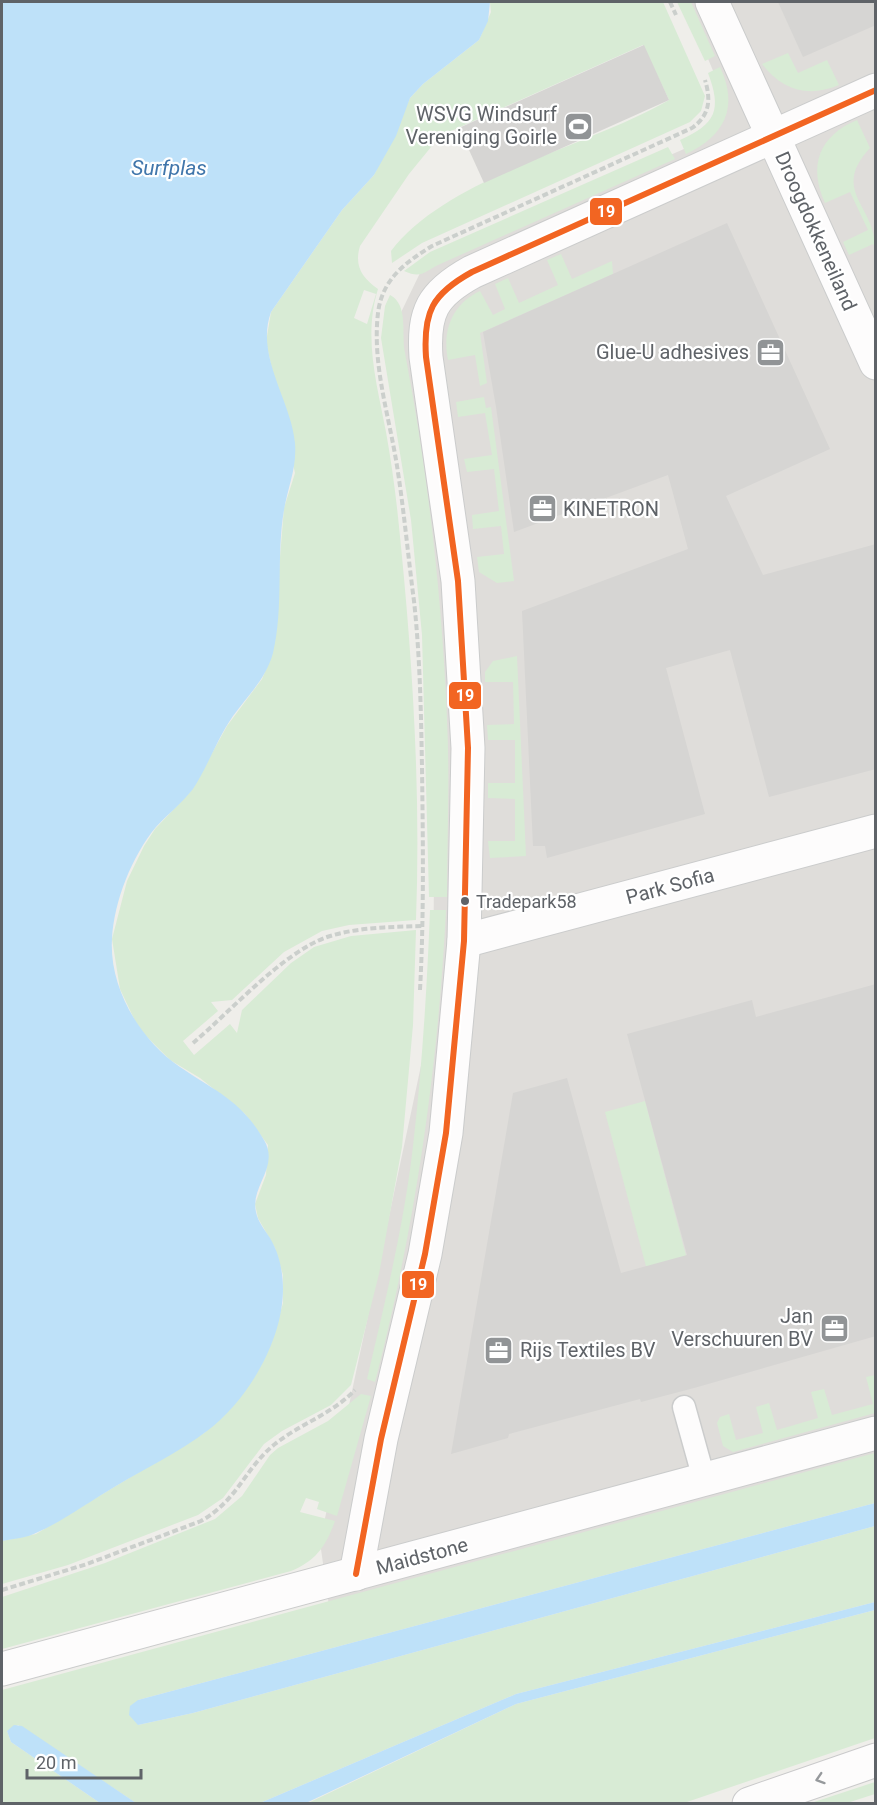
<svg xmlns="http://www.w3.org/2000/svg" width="877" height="1805" font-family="Roboto,sans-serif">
  <rect width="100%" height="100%" fill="#efeeea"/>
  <polygon fill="#dfddda" points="684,2 875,2 875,1456 329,1606 320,1542 433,1009 436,596 392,331 420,273 485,236 700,142 725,99"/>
  <g fill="#d8ebd5" fill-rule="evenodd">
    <path d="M490,2H663L705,96L701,111L690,122L422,243L392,263L391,251C449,176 586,148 669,100L643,45L440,136L409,174L360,246C354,266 362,278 378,289C363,337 377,384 386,432C391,460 395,488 398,517C412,650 421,786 416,920L349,925L322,931L284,952L232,1000L211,1002L218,1011L183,1041L194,1055L230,1024L237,1033L242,1010L291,963L314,947L351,936L416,930L413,1025L402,1147L379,1274L351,1385L331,1405L282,1431L264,1444L223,1498L198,1515L68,1565L2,1584V1541L36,1534L204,1433L239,1398L271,1344L283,1303V1275L275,1248L258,1218L255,1204L266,1175L268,1145L245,1114L200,1078L170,1060L145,1035L135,1021L120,989L112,939L127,881L144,846L155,829L191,791L227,726L262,679L272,655L284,508L295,473L266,342L271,312L342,210L374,175L410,98L423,84L479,40L491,12ZM364,290L376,294L367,324L354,318Z"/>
    <polygon points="677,2 691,2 715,56 705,61"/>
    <path d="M788,53L798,73L827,60L839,85C808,98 782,90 762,64Z"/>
    <path d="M720,67C739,107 725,136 686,154L680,140C716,124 722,110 708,73Z"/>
    <path d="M857,120L870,148C830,191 876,206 875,248L873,244L849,255L843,242L868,230L850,192L825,203C808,165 819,136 857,120Z"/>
    <path d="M668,147L675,159L438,265C424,272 421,279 404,271L430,252Z"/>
    <path d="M561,254L572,279L612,261L613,274L480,333L487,383L480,386L475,355L448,360C442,331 452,304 480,291L493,315L505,309L495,284L508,278L519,303L558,285L547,260Z"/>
    <path d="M390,295C409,305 401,334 405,353C428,474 442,596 447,719C450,779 447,838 447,897H429L422,635L411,520L381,338L385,306Z"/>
    <polygon points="484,397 486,408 491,407 514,581 497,583 479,572 477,557 504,554 501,526 473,529 472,515 499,511 494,469 467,472 464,459 492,455 485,413 458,417 456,402"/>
    <polygon points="517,656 526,856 490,858 488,841 515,841 515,799 488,798 488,783 515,783 515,740 488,740 487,725 514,724 513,682 485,682 485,672 493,661"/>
    <path d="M430,910H446C438,1069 415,1228 375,1382L367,1379C385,1302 404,1225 413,1146C422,1068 427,989 430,910Z"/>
    <polygon points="645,1101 688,1263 674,1372 605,1112"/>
    <polygon points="875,1375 875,1413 733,1452 723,1446 717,1423 720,1417 729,1414 736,1440 763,1433 756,1407 769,1403 777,1430 818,1418 811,1392 824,1389 832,1415 873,1404 866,1377"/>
    <path d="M361,1394L371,1396L337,1516L317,1509L319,1502L306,1498L300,1512L335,1521C326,1546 316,1561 291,1571L2,1649V1597L105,1563L215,1519L242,1496L270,1455L278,1448L328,1421Z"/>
    <polygon points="875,1453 875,1503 138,1700 138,1725 193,1713 875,1526 875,1602 516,1694 260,1803 136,1803 18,1725 7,1731 11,1742 100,1803 2,1803 2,1690"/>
    <polygon points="875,1610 875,1738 684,1803 306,1804 516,1704"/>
    <polygon points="875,1782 875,1794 847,1803 811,1803"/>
  </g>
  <g fill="#bee1f9">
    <path d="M2,2H490L488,21L479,40L423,84L410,98L396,136L374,175L342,210L271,312C255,356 291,400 295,443C297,468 288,486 284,510C276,556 284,608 273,653C266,679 248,695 233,716C217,739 208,766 193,789C182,803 168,814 156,827C132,856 114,901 112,939C109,988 140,1040 180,1067C215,1091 241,1100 264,1140C280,1167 250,1186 256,1212C258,1222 265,1230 270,1238C279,1253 283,1271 283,1289C283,1341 247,1401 207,1431C179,1452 146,1468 116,1486C90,1501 65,1520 38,1532C27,1538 13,1539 2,1541Z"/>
    <polygon points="875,1503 875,1526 193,1713 138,1725 129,1715 130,1706 138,1700"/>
    <polygon points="875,1602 875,1610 516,1704 306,1803 260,1803 516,1694"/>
    <polygon points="14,1725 22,1726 136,1803 100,1803 11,1742 7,1731"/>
  </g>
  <g fill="#d6d5d3">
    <polygon points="778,2 876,2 876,25 803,57"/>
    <polygon points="644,45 669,100 484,183 459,128"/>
    <polygon points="727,223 830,449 726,496 763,575 876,544 876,769 769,797 730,650 666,668 705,814 547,858 545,846 533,846 522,611 688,549 668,475 514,532 496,407 483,332"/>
    <polygon points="876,984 876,1336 694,1388 641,1402 640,1399 509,1434 508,1438 451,1454 513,1093 567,1078 621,1273 687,1255 627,1034 752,1000 756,1017"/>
  </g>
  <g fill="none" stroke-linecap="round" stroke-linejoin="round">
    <defs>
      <polyline id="lane" points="684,1407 704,1479"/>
      <g id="street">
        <polyline points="712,2 876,363"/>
        <polyline points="464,941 876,831"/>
        <path d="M356,1574L381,1439L425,1254L446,1133L464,941L468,748L458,581L426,357C423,312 432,294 472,272L876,90"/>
        <polyline points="2,1669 876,1433"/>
      </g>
      <polyline id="secondary" points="749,1804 876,1760"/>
    </defs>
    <use href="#lane" stroke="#cbcccc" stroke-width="25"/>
    <use href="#street" stroke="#cbcccc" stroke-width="35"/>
    <use href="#secondary" stroke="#cacacb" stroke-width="35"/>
    <g stroke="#cbcfcc" stroke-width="4" stroke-dasharray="6 3" stroke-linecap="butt">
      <polyline points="670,2 676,15"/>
      <path d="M420,990C424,916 423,843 422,768C421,712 420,656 414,601C408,556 404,510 397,466C389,415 372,365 378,313C382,279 406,262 432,246L692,128C710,115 711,100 705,80"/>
      <path d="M193,1043C230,1012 282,953 327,937C358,927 391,927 423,926"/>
      <path d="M2,1590L87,1564L201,1521C238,1500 245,1468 275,1444C300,1424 332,1414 355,1390"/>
    </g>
    <use href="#lane" stroke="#fdfcfc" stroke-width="22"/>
    <use href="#street" stroke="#fdfcfc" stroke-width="33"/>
    <use href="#secondary" stroke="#fdfcfc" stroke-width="33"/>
    <defs>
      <path id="bus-1" d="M356,1574L381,1439L425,1254L446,1133L464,941L468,748L458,581L426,357C423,312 432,294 472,272L876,90"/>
    </defs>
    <use href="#bus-1" stroke="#fff" stroke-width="10"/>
    <use href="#bus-1" stroke="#f26522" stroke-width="6"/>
  </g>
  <defs><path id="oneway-chevron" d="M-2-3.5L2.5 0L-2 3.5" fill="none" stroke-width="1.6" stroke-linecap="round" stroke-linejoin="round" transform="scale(1.5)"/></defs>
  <use stroke="#96999c" href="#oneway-chevron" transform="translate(820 1779) rotate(162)"/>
  <defs>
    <symbol id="stadium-square" viewBox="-11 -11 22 22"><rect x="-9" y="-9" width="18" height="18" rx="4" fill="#919496" stroke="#fff"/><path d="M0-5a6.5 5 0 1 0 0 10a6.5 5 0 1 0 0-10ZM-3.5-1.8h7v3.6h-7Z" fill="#fff"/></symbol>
    <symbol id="office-square" viewBox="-11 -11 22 22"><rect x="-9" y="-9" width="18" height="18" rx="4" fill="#919496" stroke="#fff"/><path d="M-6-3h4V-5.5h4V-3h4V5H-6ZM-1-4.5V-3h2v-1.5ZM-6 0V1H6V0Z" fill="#fff"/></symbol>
  </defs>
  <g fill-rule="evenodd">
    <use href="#stadium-square" x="562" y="110" width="33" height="33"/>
    <use href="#office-square" x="754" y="336" width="33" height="33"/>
    <use href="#office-square" x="526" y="492" width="33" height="33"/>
    <use href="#office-square" x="818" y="1312" width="33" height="33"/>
    <use href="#office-square" x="482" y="1334" width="33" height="33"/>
  </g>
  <circle fill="#5f6368" stroke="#fff" stroke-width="2" cx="465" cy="901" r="5"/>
  <g text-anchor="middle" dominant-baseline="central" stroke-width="4.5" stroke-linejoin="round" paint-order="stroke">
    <g font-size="18" fill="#5f6368" stroke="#fff" text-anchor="start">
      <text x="476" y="901">Tradepark58</text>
    </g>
    <g font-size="20" fill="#5f6368" stroke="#fff" text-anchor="end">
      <text x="557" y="114">WSVG Windsurf<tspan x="557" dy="23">Vereniging Goirle</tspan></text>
      <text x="749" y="352">Glue-U adhesives</text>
      <text x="563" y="509" text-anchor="start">KINETRON</text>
      <text x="813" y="1316">Jan<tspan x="813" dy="23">Verschuuren BV</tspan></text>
      <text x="520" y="1350" text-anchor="start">Rijs Textiles BV</text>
    </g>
    <g font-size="20" fill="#5f6368" stroke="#fff">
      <text transform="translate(816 231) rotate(66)">Droogdokkeneiland</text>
      <text transform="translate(670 886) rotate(-15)">Park Sofia</text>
      <text transform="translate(422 1556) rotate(-15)">Maidstone</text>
    </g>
    <g font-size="21" font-style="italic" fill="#4076ab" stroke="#fff">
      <text x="169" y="168">Surfplas</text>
    </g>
  </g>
  <g stroke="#fff" stroke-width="2">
    <rect x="589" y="197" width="34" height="29" rx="6" fill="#f26522"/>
    <rect x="448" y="681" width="34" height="29" rx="6" fill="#f26522"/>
    <rect x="401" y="1270" width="34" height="29" rx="6" fill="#f26522"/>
  </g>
  <g font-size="16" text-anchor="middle" font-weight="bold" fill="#fff">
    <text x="606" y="217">19</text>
    <text x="465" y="701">19</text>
    <text x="418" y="1290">19</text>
  </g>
  <rect width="877" height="1805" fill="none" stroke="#5f6368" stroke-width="6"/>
  <path d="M27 1769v9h114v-9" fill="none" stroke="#5f6368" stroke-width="3"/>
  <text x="36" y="1769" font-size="18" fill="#5f6368" stroke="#ffffff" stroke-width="4.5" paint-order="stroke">20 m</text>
</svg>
